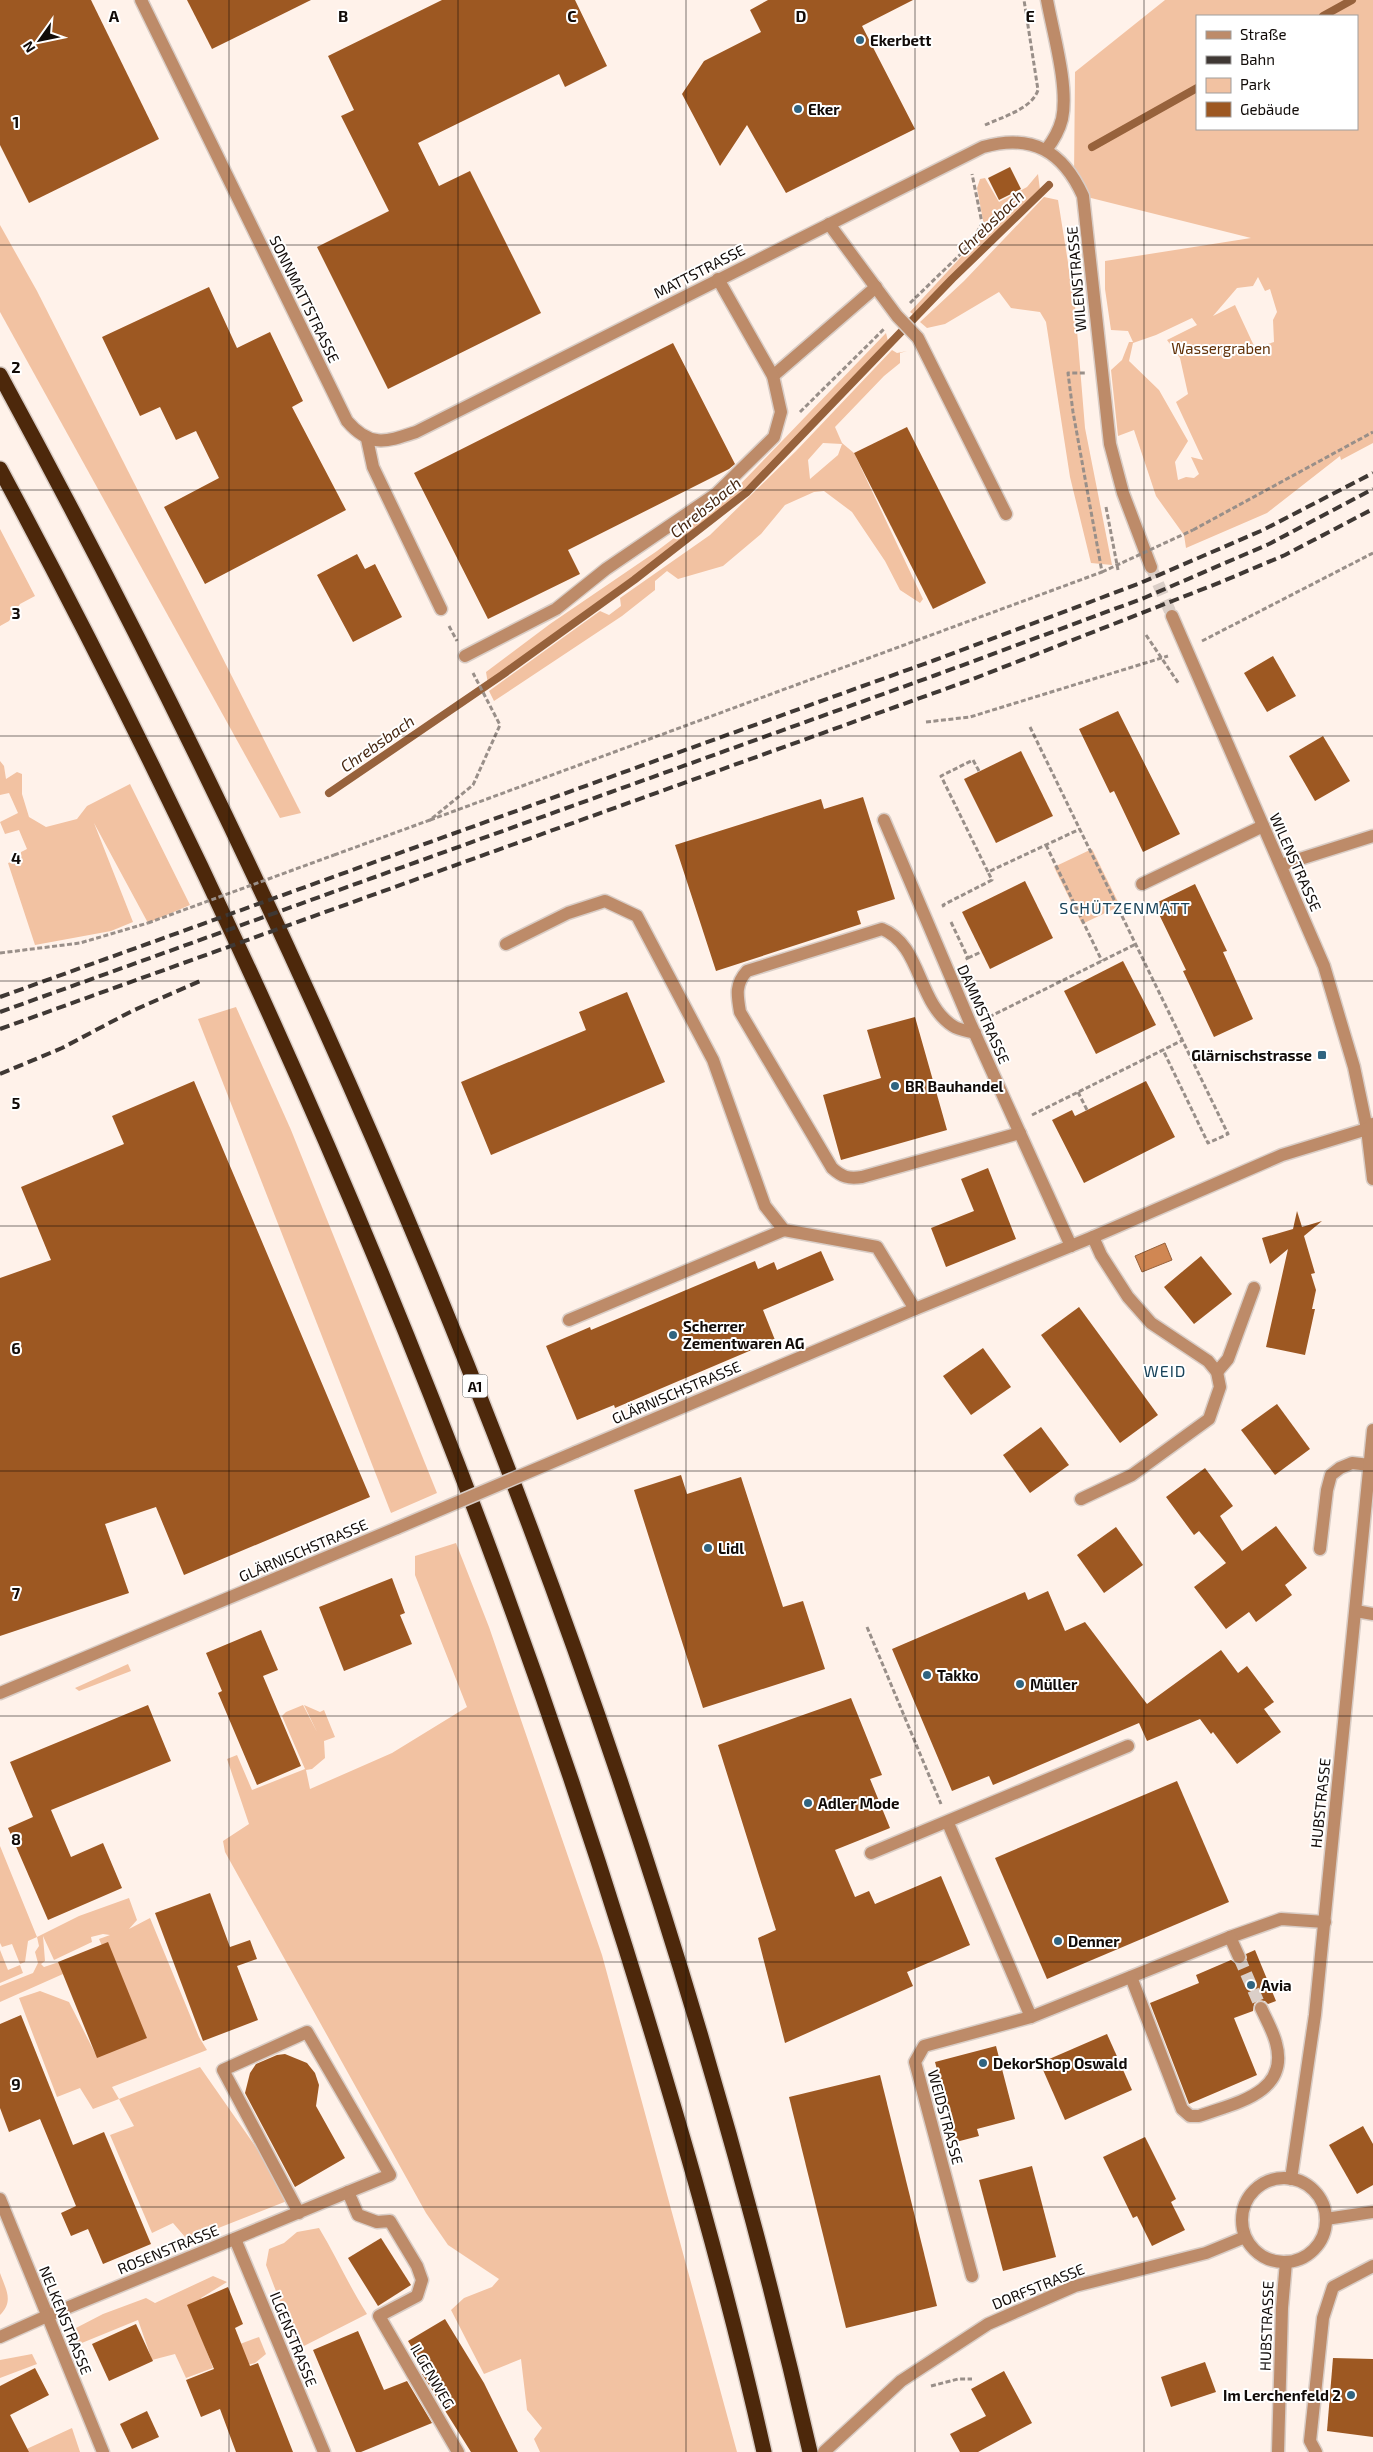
<svg xmlns="http://www.w3.org/2000/svg" width="1373" height="2452" font-family="'Exo 2',sans-serif">
  <rect width="100%" height="100%" fill="#fff2ea"/>
  <g fill="#f2c2a2" fill-rule="evenodd">
    <path d="M1165,0H1373V443L1341,460L1340,456L1267,513L1186,548L1184,535L1156,496L1134,430L1118,436L1111,370L1122,360L1129,342H1133L1128,331L1111,330L1105,289V261L1251,238L1083,196L1074,177L1075,72ZM1197,16H1357V129H1197ZM1258,277L1265,291L1270,289L1277,312L1273,320L1274,342L1255,348L1235,305L1213,316L1237,288L1253,286ZM1192,318L1197,325L1167,340L1180,358L1188,394L1176,402L1203,460L1191,457L1199,474L1194,478L1186,477L1178,480L1175,462L1188,441L1159,390L1129,361L1133,343L1156,335Z"/>
    <polygon points="1038,174 1040,190 917,317 910,312 985,231 977,188 980,179 985,178 999,202 1027,187"/>
    <polygon points="1044,197 1058,200 1075,306 1085,428 1112,565 1091,563 1070,477 1046,322 1040,312 1011,308 999,292 945,324 927,328 920,322 964,281"/>
    <polygon points="0,225 37,291 301,813 280,818 0,312"/>
    <polygon points="886,333 889,345 886,349 776,460 712,519 595,609 488,684 486,672 550,624 657,551 728,497"/>
    <path d="M892,350L897,353L907,351L900,353V363L884,376L835,427L842,443L854,453L923,599L920,603L900,590L885,561L852,512L824,491L814,492L785,505L761,534L723,566L678,579L667,571L655,581V590L622,616L494,701L489,691L600,611L609,615L621,606L620,598L710,535L796,451ZM823,443L842,444L838,455L810,479L808,460Z"/>
    <polygon points="0,529 35,596 20,604 9,621 0,626"/>
    <polygon points="0,761 4,766 6,779 17,772 22,774 22,794 29,817 46,827 77,819 87,806 130,784 190,905 148,923 94,823 133,922 111,931 35,945 8,863 21,859 21,852 27,849 19,830 5,834 0,822 18,813 9,793 0,795"/>
    <polygon points="1092,849 1120,906 1082,924 1054,867"/>
    <polygon points="236,1007 291,1130 437,1493 391,1513 198,1019"/>
    <polygon points="456,1543 489,1627 602,1955 737,2452 540,2452 534,2439 542,2428 527,2410 521,2359 484,2374 451,2310 464,2298 492,2287 499,2279 448,2245 426,2213 225,1852 223,1841 249,1824 227,1759 237,1755 252,1790 305,1769 282,1716 286,1712 303,1705 317,1732 304,1705 320,1712 324,1710 335,1737 324,1741 325,1758 312,1769 306,1770 310,1789 392,1753 467,1707 415,1575 415,1556"/>
    <polygon points="128,1664 131,1671 79,1691 75,1688"/>
    <polygon points="0,1846 37,1937 79,1916 129,1898 137,1920 129,1929 150,1918 199,2037 207,2050 112,2087 119,2099 200,2067 292,2199 198,2236 192,2245 173,2223 152,2233 110,2135 134,2126 119,2099 93,2109 80,2088 57,2097 19,1998 40,1991 69,2002 95,2053 142,2036 99,1939 110,1935 103,1934 91,1937 92,1942 54,1960 43,1936 45,1961 41,1964 44,1967 59,1962 63,1974 0,2002 0,1986 33,1973 38,1963 35,1952 39,1946 37,1937 28,1941 25,1962 20,1964 12,1944 2,1947 0,1943"/>
    <polygon points="0,1950 8,1970 20,1965 23,1973 0,1983"/>
    <path d="M319,2228C336,2256 349,2286 367,2314L298,2349L266,2265L269,2249L284,2243L297,2232Z"/>
    <path d="M0,2273C6,2290 14,2301 0,2315Z"/>
    <polygon points="213,2276 227,2282 201,2298 209,2334 202,2339 213,2368 186,2378 175,2354 152,2360 138,2320 72,2347 74,2329 103,2314 146,2298 155,2303"/>
    <polygon points="259,2337 266,2354 255,2363 235,2368 240,2344"/>
    <polygon points="32,2354 37,2364 0,2378 0,2360"/>
    <polygon points="72,2428 80,2452 20,2452"/>
  </g>
  <polygon fill="#d08753" stroke="#97623c" points="1165,1243 1172,1260 1142,1272 1135,1256"/>
  <g fill="none" stroke-linecap="round" stroke-linejoin="round">
    <g stroke="#97623c" stroke-width="8">
      <polyline points="1323,16 1352,0"/>
      <polyline points="1092,147 1197,88"/>
      <polyline points="329,793 502,675 634,580 747,492 952,279 1049,185"/>
    </g>
  </g>
  <g fill="#9d5822">
    <polygon points="0,0 91,0 159,139 29,203 0,145"/>
    <polygon points="187,0 311,0 212,49"/>
    <polygon points="442,0 575,0 607,66 565,87 559,74 418,143 439,186 470,171 541,313 388,389 317,247 389,211 341,116 354,110 328,56"/>
    <polygon points="768,0 913,0 862,26 915,129 786,193 747,125 720,166 682,94 704,61 761,32 750,10"/>
    <polygon points="1010,167 1021,189 999,200 988,178"/>
    <polygon points="209,287 237,348 270,332 303,401 292,407 346,510 205,584 164,507 219,478 196,431 176,440 160,407 140,416 102,337"/>
    <polygon points="673,343 735,464 729,469 568,550 580,574 488,619 414,473"/>
    <polygon points="907,427 986,583 933,609 854,453"/>
    <polygon points="357,554 365,569 375,564 402,617 353,642 317,575"/>
    <polygon points="1273,656 1296,696 1267,712 1244,673"/>
    <polygon points="1118,711 1180,834 1143,852 1114,791 1110,793 1079,729"/>
    <polygon points="1323,736 1350,781 1315,801 1289,756"/>
    <polygon points="1021,751 1053,816 996,843 964,779"/>
    <polygon points="863,797 895,899 857,911 861,924 716,971 675,845 821,799 824,809"/>
    <polygon points="1025,881 1053,938 990,969 962,912"/>
    <polygon points="1195,884 1227,951 1223,952 1253,1019 1214,1037 1183,971 1186,970 1154,904"/>
    <polygon points="1123,961 1156,1025 1096,1054 1064,991"/>
    <polygon points="627,992 665,1082 491,1155 461,1082 586,1030 579,1012"/>
    <polygon points="915,1017 947,1130 841,1160 823,1095 881,1078 867,1030"/>
    <polygon points="194,1081 370,1497 184,1575 156,1507 105,1524 129,1593 0,1636 0,1278 51,1260 21,1187 124,1144 112,1116"/>
    <polygon points="1146,1081 1175,1137 1084,1183 1052,1120 1072,1110 1075,1116"/>
    <polygon points="988,1168 1016,1239 946,1267 931,1228 974,1211 961,1179"/>
    <polygon points="1297,1211 1302,1227 1322,1221 1304,1236 1315,1273 1311,1274 1316,1290 1312,1309 1315,1309 1305,1355 1266,1347 1288,1249 1270,1264 1262,1238 1293,1229"/>
    <polygon points="821,1251 834,1280 763,1310 775,1340 615,1408 614,1405 577,1420 546,1346 590,1327 591,1330 755,1261 758,1269 774,1262 777,1270"/>
    <polygon points="1201,1256 1232,1294 1194,1324 1164,1287"/>
    <polygon points="1079,1307 1158,1415 1120,1443 1041,1335"/>
    <polygon points="983,1348 1011,1387 971,1415 943,1376"/>
    <polygon points="1277,1404 1310,1449 1275,1475 1241,1430"/>
    <polygon points="1041,1427 1069,1465 1030,1493 1003,1455"/>
    <polygon points="1205,1468 1233,1506 1220,1516 1242,1551 1276,1526 1307,1568 1285,1585 1292,1595 1256,1622 1249,1612 1226,1629 1194,1587 1226,1563 1199,1531 1194,1535 1166,1497"/>
    <polygon points="681,1475 687,1494 741,1477 783,1607 803,1601 825,1669 703,1708 634,1490"/>
    <polygon points="1116,1527 1143,1565 1104,1593 1077,1555"/>
    <polygon points="392,1578 405,1613 400,1615 412,1644 344,1671 319,1607"/>
    <polygon points="1048,1591 1065,1631 1085,1622 1147,1704 1221,1650 1238,1673 1247,1666 1274,1702 1264,1709 1281,1732 1237,1764 1213,1732 1211,1734 1200,1719 1147,1741 1139,1723 993,1785 989,1776 952,1791 892,1649 1025,1592 1028,1600"/>
    <polygon points="261,1630 278,1670 263,1676 301,1766 257,1785 218,1693 222,1691 206,1653"/>
    <polygon points="851,1698 882,1775 870,1779 890,1828 835,1850 855,1897 869,1891 875,1904 941,1876 970,1945 907,1972 913,1986 785,2043 758,1938 776,1930 718,1745"/>
    <polygon points="148,1705 171,1761 51,1810 71,1857 103,1843 122,1888 48,1920 8,1828 33,1817 10,1762"/>
    <polygon points="1177,1781 1229,1902 1047,1979 995,1858"/>
    <polygon points="210,1893 230,1947 250,1940 257,1959 237,1966 258,2020 203,2041 155,1913"/>
    <polygon points="108,1942 147,2038 97,2058 58,1962"/>
    <polygon points="1255,1950 1276,2001 1268,2004 1265,2001 1258,2000 1254,2004 1253,2011 1234,2018 1257,2075 1189,2104 1150,2003 1199,1983 1196,1975 1231,1960 1238,1965 1243,1964 1247,1958 1246,1954"/>
    <polygon points="21,2015 73,2145 104,2132 151,2244 103,2264 88,2229 71,2236 61,2213 76,2206 40,2119 9,2132 0,2108 0,2024"/>
    <polygon points="1107,2034 1132,2090 1065,2120 1040,2063"/>
    <polygon points="996,2046 1015,2119 977,2129 979,2136 956,2142 935,2062"/>
    <polygon points="285,2054 307,2063 315,2073 319,2085 316,2106 345,2158 295,2187 245,2093 250,2073 256,2064 277,2055"/>
    <polygon points="880,2075 937,2306 846,2328 789,2097"/>
    <polygon points="1363,2126 1373,2144 1373,2185 1357,2194 1329,2145"/>
    <polygon points="1145,2137 1176,2199 1171,2202 1185,2230 1152,2246 1137,2216 1133,2218 1103,2157"/>
    <polygon points="1032,2166 1056,2257 1003,2271 979,2180"/>
    <polygon points="381,2238 411,2285 378,2306 348,2258"/>
    <polygon points="228,2287 243,2324 235,2328 250,2366 258,2363 293,2452 236,2452 220,2409 201,2417 186,2380 214,2369 187,2305"/>
    <polygon points="445,2319 484,2383 518,2452 471,2452 422,2374 427,2372 408,2341"/>
    <polygon points="136,2324 153,2361 109,2381 92,2344"/>
    <polygon points="358,2331 384,2390 407,2381 432,2423 361,2452 356,2452 313,2350"/>
    <polygon points="1333,2358 1373,2359 1373,2437 1327,2431"/>
    <polygon points="1205,2362 1216,2392 1171,2407 1161,2377"/>
    <polygon points="35,2368 49,2395 10,2415 29,2452 0,2452 0,2386"/>
    <polygon points="1004,2371 1032,2423 978,2452 960,2452 950,2434 986,2416 971,2389"/>
    <polygon points="147,2411 159,2437 132,2449 120,2424"/>
  </g>
  <g fill="none" stroke-linecap="round" stroke-linejoin="round">
    <g stroke="#dbcfc8" stroke-width="12" stroke-dasharray="12 6" stroke-linecap="butt">
      <polyline points="1151,567 1172,616"/>
      <polyline points="1239,1957 1261,2008"/>
    </g>
    <defs>
      <g id="minor">
        <path d="M141,0L347,421C370,448 386,442 416,432L983,147C1033,133 1063,152 1083,196L1110,444L1123,493L1151,567"/>
        <path d="M1046,150C1053,141 1059,131 1062,119C1069,87 1053,33 1047,0"/>
        <polyline points="829,224 897,316 918,338 1006,514"/>
        <polyline points="773,376 876,287"/>
        <polyline points="367,439 373,467 441,609"/>
        <polyline points="1172,616 1324,966 1354,1067 1367,1129 1373,1179"/>
        <polyline points="465,656 556,609 606,569 716,494 774,437 781,412 773,376 718,279"/>
        <polyline points="884,820 971,1025 1071,1246"/>
        <polyline points="1281,865 1373,836"/>
        <polyline points="1142,884 1263,826"/>
        <polyline points="506,944 568,913 605,901 637,916 713,1060 765,1206 784,1230 877,1247 915,1309"/>
        <path d="M975,1033C968,1031 959,1030 953,1026C917,1003 922,945 882,929L747,971C735,984 737,995 740,1012L832,1168C842,1177 848,1179 862,1177L1020,1133"/>
        <polyline points="569,1320 784,1230"/>
        <polyline points="1217,1372 1228,1359 1254,1288"/>
        <polyline points="576,1452 915,1309 1093,1237 1282,1155 1367,1129 1373,1124"/>
        <polyline points="1081,1499 1132,1475 1209,1419 1220,1387 1217,1372 1208,1361 1151,1323 1128,1297 1101,1255 1093,1237"/>
        <polyline points="1320,1549 1327,1490 1331,1475 1340,1468 1352,1463 1370,1465"/>
        <polyline points="1356,1611 1373,1614"/>
        <polyline points="0,1693 397,1528"/>
        <polyline points="948,1823 1031,2017 1230,1937 1281,1919 1325,1922"/>
        <polyline points="871,1853 1128,1746"/>
        <polyline points="1230,1937 1239,1957"/>
        <path d="M1131,1977L1182,2109L1190,2116H1199C1234,2103 1290,2094 1276,2043C1273,2031 1266,2019 1261,2008"/>
        <circle cx="1284" cy="2220" r="42"/>
        <polyline points="1291,2179 1315,2015 1373,1430"/>
        <polyline points="348,2192 358,2215 377,2222 390,2221 417,2266 422,2280 417,2296 379,2316 458,2452"/>
        <polyline points="0,2199 103,2452"/>
        <polyline points="1326,2219 1373,2212"/>
        <polyline points="235,2239 324,2452"/>
        <polyline points="972,2276 915,2062 924,2046 1031,2017"/>
        <polyline points="0,2337 47,2316 348,2192 390,2175 307,2032 223,2070 299,2213"/>
        <polyline points="824,2452 901,2381 988,2324 1075,2286 1206,2253 1245,2237"/>
        <polyline points="1278,2452 1282,2308 1286,2262"/>
        <polyline points="1316,2452 1310,2441 1323,2318 1333,2287 1373,2266"/>
      </g>
      <g id="highway">
        <path d="M0,375C355,1029 644,1726 810,2452"/>
        <path d="M0,469C253,941 466,1435 625,1946C677,2113 726,2281 764,2452"/>
      </g>
    </defs>
    <use href="#minor" stroke="#d9cdc6" stroke-width="15"/>
    <use href="#highway" stroke="#d9cdc6" stroke-width="18"/>
    <g stroke="#998f89" stroke-width="3" stroke-dasharray="5 2.5" stroke-linecap="butt">
      <path d="M985,125C1002,117 1032,109 1038,90L1024,0"/>
      <polyline points="910,303 971,244 982,223 972,174"/>
      <polyline points="800,412 884,329"/>
      <polyline points="1106,507 1118,570"/>
      <polyline points="1193,530 1373,432"/>
      <polyline points="449,626 457,641"/>
      <polyline points="1146,635 1179,684"/>
      <polyline points="1202,641 1373,553"/>
      <polyline points="926,722 970,717 1168,656"/>
      <polyline points="1030,727 1228,1134 1208,1143 1163,1050"/>
      <polyline points="979,771 973,760 941,776 988,872 1080,829"/>
      <polyline points="430,820 1102,572 1073,412 1068,373 1085,373"/>
      <polyline points="1046,845 1102,961"/>
      <polyline points="334,855 430,820 473,785 500,725 473,673"/>
      <polyline points="944,907 943,905 992,880 988,872"/>
      <polyline points="951,922 968,958 964,960"/>
      <polyline points="0,953 80,943 148,923"/>
      <polyline points="968,958 981,952"/>
      <polyline points="989,1017 1136,944"/>
      <polyline points="1078,1092 1087,1110"/>
      <polyline points="1032,1115 1183,1040"/>
      <polyline points="867,1627 941,1804"/>
      <polyline points="931,2386 958,2379 972,2379"/>
    </g>
    <use href="#minor" stroke="#bd8b69" stroke-width="12"/>
    <use href="#highway" stroke="#4d280b" stroke-width="15"/>
    <g stroke="#3f3834" stroke-width="4" stroke-dasharray="10 5" stroke-linecap="butt">
      <polyline points="0,997 935,660 1138,584 1263,530 1373,473"/>
      <polyline points="0,1012 936,675 1144,598 1269,544 1373,489"/>
      <polyline points="0,1029 973,679 1221,582 1285,555 1373,509"/>
      <polyline points="0,1074 62,1048 132,1011 200,981"/>
    </g>
    <defs>
      <polyline id="minor-bridge" points="397,1528 576,1452"/>
    </defs>
    <use href="#minor-bridge" stroke="#d9cdc6" stroke-width="15" stroke-linecap="butt"/>
    <g stroke="#998f89" stroke-width="3" stroke-dasharray="5 2.5" stroke-linecap="butt">
      <polyline points="1102,572 1193,530"/>
      <polyline points="148,923 334,855"/>
    </g>
    <use href="#minor-bridge" stroke="#bd8b69" stroke-width="12"/>
  </g>
  <path fill="none" stroke="#110b08" stroke-width="1" stroke-opacity="0.55" d="M229,0V2452M458,0V2452M686,0V2452M915,0V2452M1144,0V2452M0,245H1373M0,490H1373M0,736H1373M0,981H1373M0,1226H1373M0,1471H1373M0,1716H1373M0,1962H1373M0,2207H1373"/>
  <g fill="#306480" stroke="#fff" stroke-width="2">
    <circle cx="860" cy="40" r="5"/>
    <circle cx="798" cy="109" r="5"/>
    <rect x="1317" y="1050" width="10" height="10" rx="2.5"/>
    <circle cx="895" cy="1086" r="5"/>
    <circle cx="673" cy="1335" r="5"/>
    <circle cx="708" cy="1548" r="5"/>
    <circle cx="927" cy="1675" r="5"/>
    <circle cx="1020" cy="1684" r="5"/>
    <circle cx="808" cy="1803" r="5"/>
    <circle cx="1058" cy="1941" r="5"/>
    <circle cx="1251" cy="1985" r="5"/>
    <circle cx="983" cy="2063" r="5"/>
    <circle cx="1351" cy="2395" r="5"/>
  </g>
  <g text-anchor="middle" dominant-baseline="central" stroke-width="4" stroke-linejoin="round" paint-order="stroke">
    <rect fill="#fff" stroke="#585452" stroke-width="1" x="462.5" y="1374.5" width="25" height="23" rx="4"/>
    <g font-size="14" font-weight="bold" fill="#110b08">
      <text x="475" y="1386">A1</text>
    </g>
    <g font-size="15" font-weight="bold" fill="#110b08" stroke="#fff" text-anchor="start">
      <text x="870" y="40">Ekerbett</text>
      <text x="808" y="109">Eker</text>
      <text x="1312" y="1055" text-anchor="end">Glärnischstrasse</text>
      <text x="905" y="1086">BR Bauhandel</text>
      <text x="683" y="1326">Scherrer<tspan x="683" dy="17">Zementwaren AG</tspan></text>
      <text x="718" y="1548">Lidl</text>
      <text x="937" y="1675">Takko</text>
      <text x="1030" y="1684">Müller</text>
      <text x="818" y="1803">Adler Mode</text>
      <text x="1068" y="1941">Denner</text>
      <text x="1261" y="1985">Avia</text>
      <text x="993" y="2063">DekorShop Oswald</text>
      <text x="1341" y="2395" text-anchor="end">Im Lerchenfeld 2</text>
    </g>
    <g font-size="15" fill="#110b08" stroke="#fff">
      <text transform="translate(699 271) rotate(-27)">MATTSTRASSE</text>
      <text transform="translate(1076 279) rotate(-95)">WILENSTRASSE</text>
      <text transform="translate(305 299) rotate(64)">SONNMATTSTRASSE</text>
      <text transform="translate(1296 862) rotate(66)">WILENSTRASSE</text>
      <text transform="translate(984 1014) rotate(66)">DAMMSTRASSE</text>
      <text transform="translate(676 1392) rotate(-23)">GLÄRNISCHSTRASSE</text>
      <text transform="translate(303 1550) rotate(-23)">GLÄRNISCHSTRASSE</text>
      <text transform="translate(1320 1803) rotate(-84)">HUBSTRASSE</text>
      <text transform="translate(946 2117) rotate(75)">WEIDSTRASSE</text>
      <text transform="translate(168 2249) rotate(-22)">ROSENSTRASSE</text>
      <text transform="translate(1038 2286) rotate(-22)">DORFSTRASSE</text>
      <text transform="translate(66 2320) rotate(68)">NELKENSTRASSE</text>
      <text transform="translate(1266 2326) rotate(-88)">HUBSTRASSE</text>
      <text transform="translate(294 2339) rotate(68)">ILGENSTRASSE</text>
      <text transform="translate(433 2376) rotate(60)">ILGENWEG</text>
    </g>
    <g font-size="15" fill="#613108" stroke="#fff">
      <text x="1221" y="348">Wassergraben</text>
    </g>
    <g font-size="16" font-style="italic" fill="#472812" stroke="#fff">
      <text transform="translate(990 222) rotate(-44)">Chrebsbach</text>
      <text transform="translate(705 507) rotate(-39)">Chrebsbach</text>
      <text transform="translate(377 743) rotate(-35)">Chrebsbach</text>
    </g>
    <g font-size="16" letter-spacing="1" fill="#1a445a" stroke="#fff">
      <text x="1125" y="907">SCHÜTZENMATT</text>
      <text x="1165" y="1370">WEID</text>
    </g>
  </g>
  <g font-size="16" text-anchor="middle" font-weight="bold" fill="#110b08" stroke="#fff" stroke-width="4" stroke-linejoin="round" paint-order="stroke">
    <text x="114" y="22">A</text>
    <text x="343" y="22">B</text>
    <text x="572" y="22">C</text>
    <text x="801" y="22">D</text>
    <text x="1030" y="22">E</text>
    <text x="16" y="128">1</text>
    <text x="16" y="373">2</text>
    <text x="16" y="619">3</text>
    <text x="16" y="864">4</text>
    <text x="16" y="1109">5</text>
    <text x="16" y="1354">6</text>
    <text x="16" y="1599">7</text>
    <text x="16" y="1845">8</text>
    <text x="16" y="2090">9</text>
  </g>
  <rect x="1196" y="15" width="162" height="115" fill="#ffffff" stroke="#a09d9c"/>
  <rect x="1206" y="31" width="25" height="8" fill="#bd8b69" stroke="#a09d9c"/>
  <text x="1240" y="40" font-size="15" fill="#110b08">Straße</text>
  <rect x="1206" y="56" width="25" height="8" fill="#3f3834" stroke="#a09d9c"/>
  <text x="1240" y="65" font-size="15" fill="#110b08">Bahn</text>
  <rect x="1206" y="78" width="25" height="15" fill="#f2c2a2" stroke="#a09d9c"/>
  <text x="1240" y="90" font-size="15" fill="#110b08">Park</text>
  <rect x="1206" y="102" width="25" height="15" fill="#9d5822" stroke="#a09d9c"/>
  <text x="1240" y="115" font-size="15" fill="#110b08">Gebäude</text>
  <g transform="translate(40 40) rotate(237)" stroke="#ffffff" stroke-width="4" paint-order="stroke">
  <path d="M0-4L9 19L0 12L-9 19Z" fill="#110b08"/>
  <text y="-8" font-size="14" font-weight="bold" text-anchor="middle" fill="#110b08">N</text>
  </g>
</svg>
